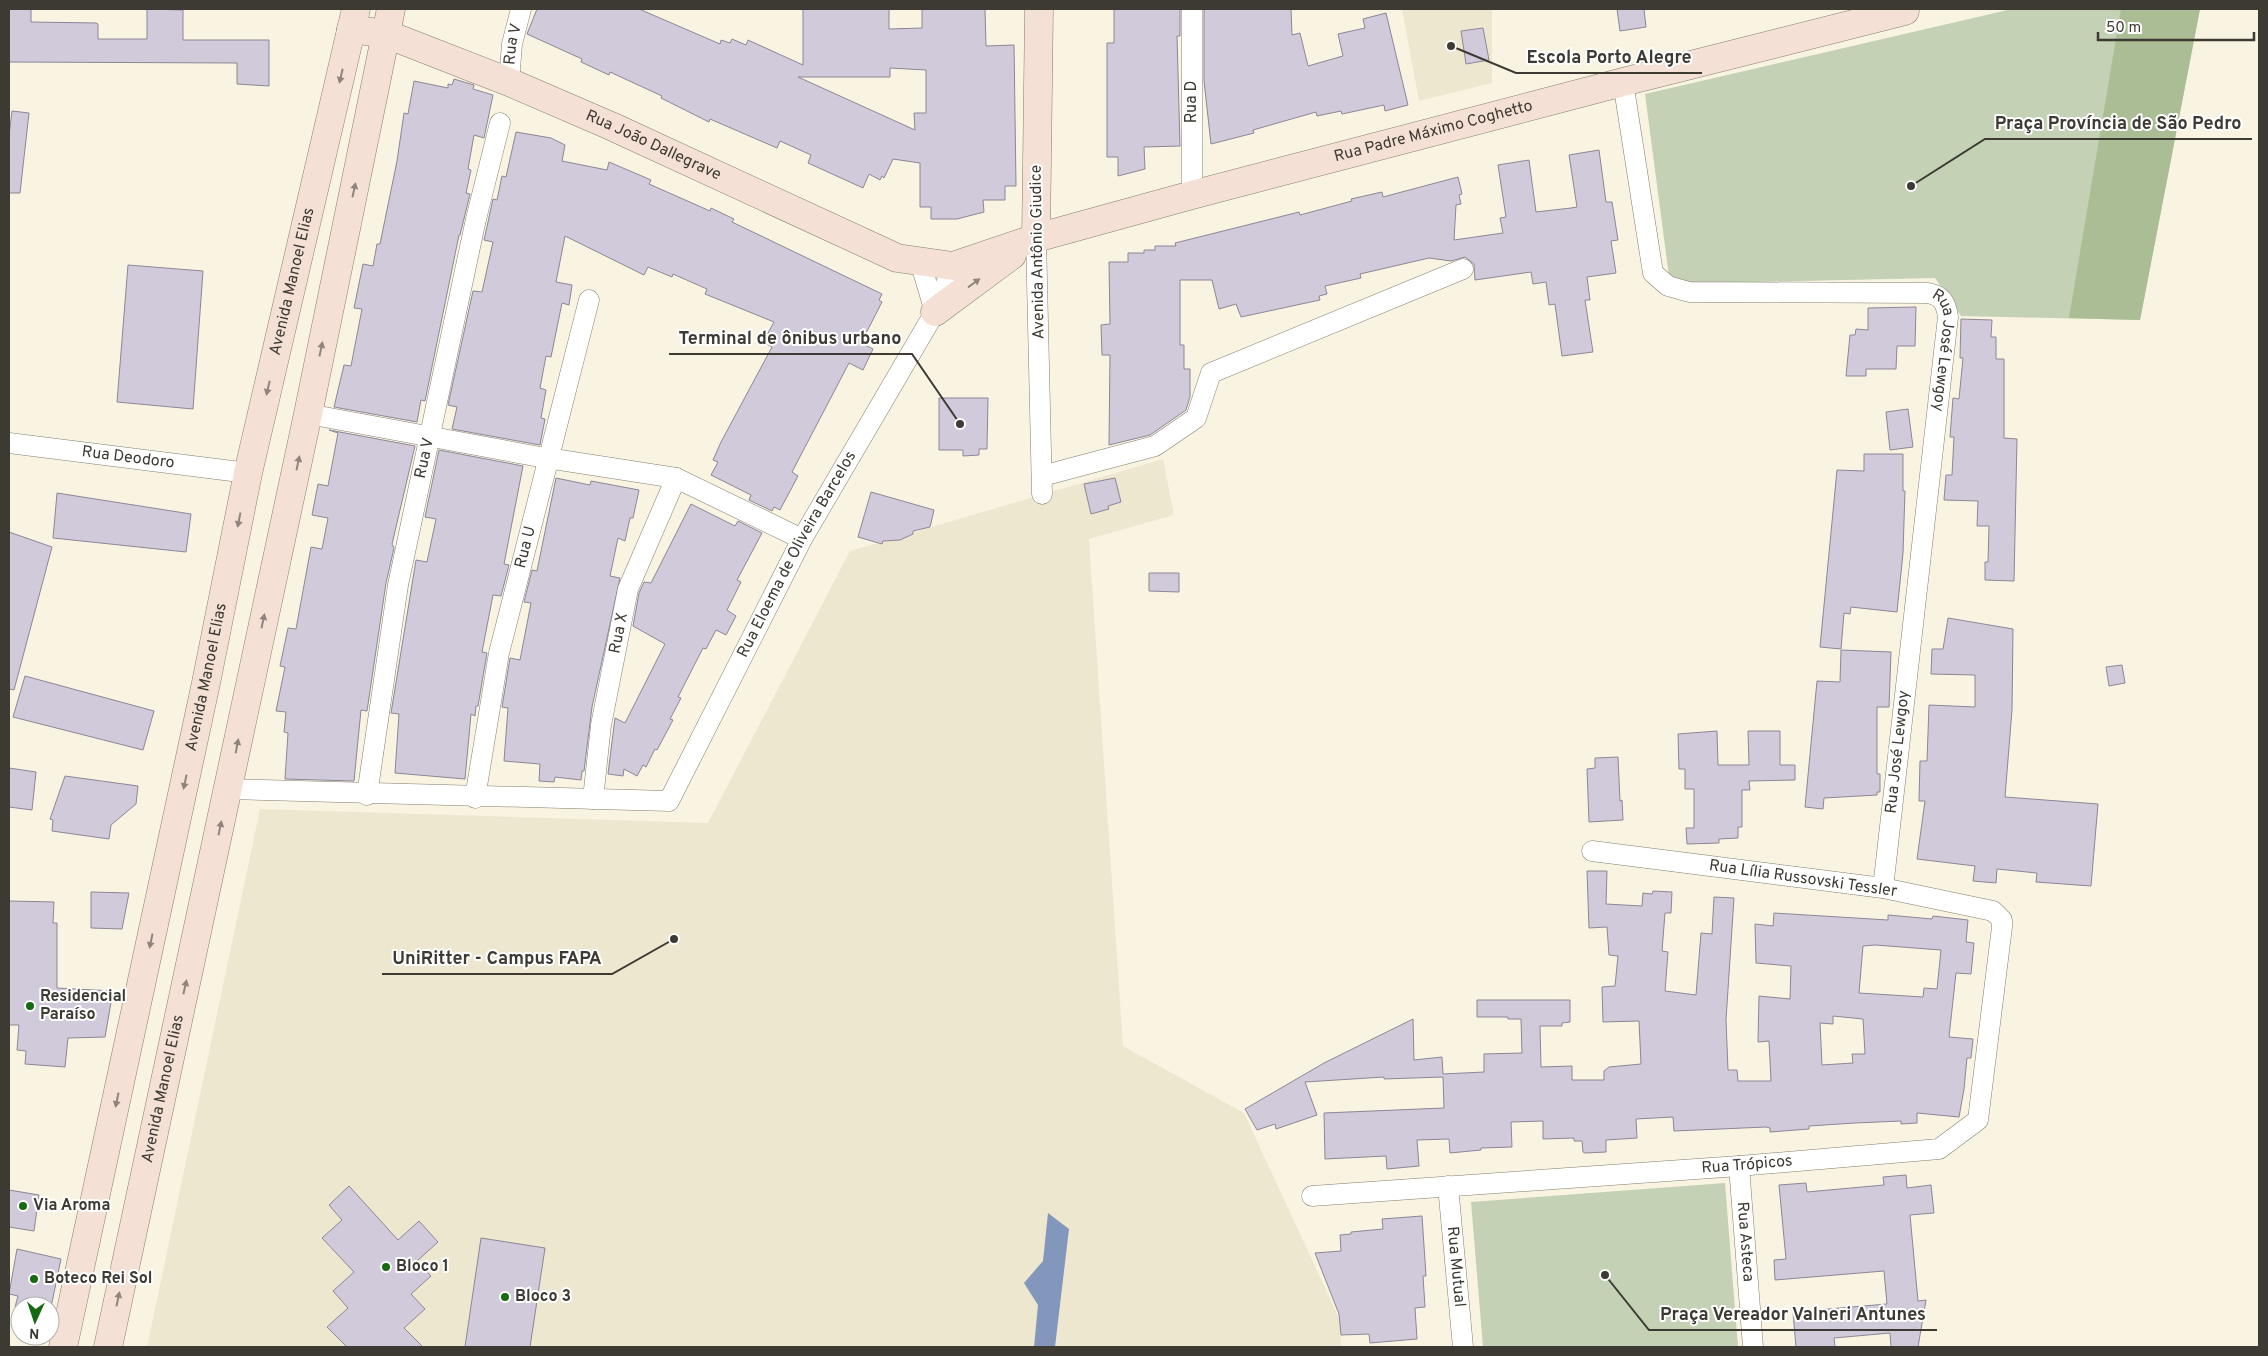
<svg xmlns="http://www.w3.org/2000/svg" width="2268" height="1356" font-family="Overpass,sans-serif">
  <rect width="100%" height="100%" fill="#f9f4e2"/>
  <g fill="#eee7cf">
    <polygon points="1402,9 1492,9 1492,83 1419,101"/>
    <polygon points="1163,459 1174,515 1089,539 1123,1046 1244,1113 1340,1320 1341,1347 147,1347 260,809 708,823 850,551"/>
  </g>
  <g fill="#c4d1b4">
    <polygon points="2012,9 2200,9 2140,320 1961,316 1935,278 1670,284 1645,94"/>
    <polygon points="1725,1183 1738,1347 1483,1347 1471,1202"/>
  </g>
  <polygon fill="#aabd94" points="2121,9 2200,9 2140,320 2069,318"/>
  <polygon fill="#8396bb" points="1048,1213 1069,1229 1055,1347 1034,1347 1038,1305 1024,1283 1043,1261"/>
  <g fill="#d0cadb" stroke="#8c8696" fill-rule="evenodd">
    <polygon points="9,9 31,9 31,22 96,23 98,24 98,39 147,39 147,9 183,10 183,40 269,40 269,86 237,84 237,63 9,62"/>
    <path d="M537,9H639L720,44L721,40L730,43L732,39L746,45L748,40L803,65V9H889V29L922,28V9H985L986,46L1014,45L1016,186H1005V200H983L984,212L957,219H931V207H920V163L893,159L884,178L882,176L880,180L869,174L863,188L808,163L811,155L780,141L777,148L710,119L709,122L661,98L662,96L610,72L609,75L581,62L582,59L527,34ZM890,68L926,70V113H914L915,130L798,77H890Z"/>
    <polygon points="1114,9 1180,9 1180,36 1177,36 1180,146 1144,147 1145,169 1118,176 1118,157 1107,157 1107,43 1114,43"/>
    <polygon points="1204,9 1291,9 1292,35 1300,33 1308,66 1343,56 1338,34 1365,28 1363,19 1386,13 1408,105 1385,111 1384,105 1342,114 1341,111 1317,116 1316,112 1253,130 1254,133 1211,144 1204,81"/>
    <polygon points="1617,9 1644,9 1646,27 1620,31"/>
    <polygon points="1483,28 1489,60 1466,64 1461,31"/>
    <polygon points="454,79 474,85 473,89 493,95 484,138 474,135 468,169 471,170 466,193 470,194 460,235 459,235 425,401 421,400 417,422 334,407 344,365 351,366 362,309 354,308 363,264 373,266 377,244 380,244 397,161 404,113 408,114 414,81 448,88 448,84 452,85"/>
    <polygon points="12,111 29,113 20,193 9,193 9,136"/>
    <polygon points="516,132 551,138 565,145 562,161 607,170 609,162 651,180 649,184 710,211 711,208 734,219 732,222 882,294 879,300 882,302 861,343 873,349 863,370 849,363 792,472 798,476 780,510 774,507 772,511 749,500 751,495 711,475 718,462 713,460 721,442 772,347 763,342 774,322 705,294 707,289 673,274 672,277 648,267 644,275 565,236 556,282 572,285 569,305 562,303 551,357 546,356 540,388 546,390 541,418 545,419 540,445 452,429 457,407 448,405 473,291 482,292 493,242 484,240 488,222 493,199 497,200 502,176 506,177"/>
    <polygon points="1599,150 1606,202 1612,202 1618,240 1611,241 1616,273 1587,277 1590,300 1585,300 1593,352 1562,356 1555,304 1549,305 1546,282 1533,284 1531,272 1475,280 1474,264 1465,257 1451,261 1429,258 1360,274 1361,278 1325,286 1327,294 1319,296 1320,300 1241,317 1236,304 1219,309 1212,280 1180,280 1180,345 1184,345 1184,369 1190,369 1190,397 1186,410 1150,435 1109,445 1110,355 1102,355 1101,325 1110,324 1109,262 1128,262 1128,253 1144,253 1144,250 1155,250 1155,246 1176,246 1175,243 1299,212 1300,215 1352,201 1351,199 1382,192 1383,197 1458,177 1462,194 1459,195 1461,204 1456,205 1454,240 1503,233 1500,218 1506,217 1498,165 1529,160 1536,212 1571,208 1577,207 1569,155"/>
    <polygon points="128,265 203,271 193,409 117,402"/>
    <polygon points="1916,307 1915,346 1897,346 1896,369 1866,369 1866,376 1846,376 1850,335 1855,335 1856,329 1868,330 1868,308"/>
    <polygon points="1961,319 1992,320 1991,337 1996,337 1996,359 2004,359 2004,438 2017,439 2014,581 1985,580 1985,562 1988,562 1989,526 1977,526 1978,501 1944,500 1946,475 1952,475 1954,437 1950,437 1953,398 1959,399 1963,358 1960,358"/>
    <polygon points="939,398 988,398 987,449 979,449 979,455 963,456 963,450 939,450"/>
    <polygon points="1908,409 1913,447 1890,450 1886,412"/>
    <polygon points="329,430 415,446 392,544 394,548 386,583 367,711 361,710 354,781 285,779 288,733 284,732 286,712 276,711 285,667 280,666 288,628 296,629 311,547 322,549 328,518 312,515 318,484 328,486 338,433"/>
    <polygon points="439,450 523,466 504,564 509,565 501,596 493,595 482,652 487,653 478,706 476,706 475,716 471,714 465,779 395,773 399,714 391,713 416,560 427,562 436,519 425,517"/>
    <polygon points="1864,454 1903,454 1903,491 1905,491 1903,553 1897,612 1851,607 1850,614 1844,613 1841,649 1820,647 1837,470 1864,471"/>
    <polygon points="556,478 590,485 591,481 639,490 633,518 630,518 625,541 618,538 610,576 620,578 592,707 584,771 582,771 581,780 555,777 554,782 539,781 540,764 504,761 508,708 502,707 510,658 520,660 531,603 524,602 532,570 537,571"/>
    <polygon points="1115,478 1121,502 1108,506 1109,509 1091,514 1084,484"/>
    <polygon points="871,492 934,510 930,527 913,531 913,534 900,540 883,541 882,544 858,537"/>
    <polygon points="57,493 191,514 186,552 53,538"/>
    <polygon points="691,504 735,526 738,521 762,533 737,580 741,582 727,610 736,616 726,635 716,630 706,649 703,648 678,697 681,698 670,719 673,720 657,750 655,749 646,767 643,765 637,776 624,769 623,776 608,774 615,718 625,723 665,644 633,626 639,593 644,582 651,583"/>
    <polygon points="9,532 52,547 14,690 9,689"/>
    <polygon points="1149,573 1179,573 1179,592 1149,591"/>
    <polygon points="1948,618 2013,629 2012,710 2005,797 2098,804 2091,886 2036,882 2037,873 1997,869 1996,883 1973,881 1975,866 1917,859 1925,801 1919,801 1920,761 1927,761 1929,705 1975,707 1975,675 1931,674 1932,649 1943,649"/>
    <polygon points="1841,650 1891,652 1889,707 1877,707 1877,774 1880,774 1880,792 1877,792 1877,795 1824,798 1823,809 1805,807 1817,681 1840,682"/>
    <polygon points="2122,665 2125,683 2109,686 2106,667"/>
    <polygon points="25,676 154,711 143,750 13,717"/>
    <polygon points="1717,731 1718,765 1749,765 1748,731 1780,731 1780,765 1795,765 1795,780 1749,781 1750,790 1742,790 1742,827 1738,827 1738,838 1719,839 1719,843 1687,844 1686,828 1694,828 1694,789 1685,789 1685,769 1679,769 1678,734"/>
    <polygon points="1618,757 1620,801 1622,800 1623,820 1589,822 1587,769 1595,768 1595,758"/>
    <polygon points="9,768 36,772 32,810 9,807"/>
    <polygon points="65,776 138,786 136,804 111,825 109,839 52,831 53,820 50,819"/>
    <path d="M1587,871H1607L1606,904L1642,906L1643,893L1652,894L1653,891L1672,892L1671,913H1665L1662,951L1668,952L1665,991L1696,995L1701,933L1712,934L1714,897L1734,898L1726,1020L1728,1070H1737L1738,1081H1771L1769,1041L1758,1042L1759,996L1790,999L1791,966L1756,963L1755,924L1773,926L1774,913L1888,920V915L1932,919L1933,916L1968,920L1966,942L1974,943L1971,974L1956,973L1949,1037L1973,1039L1971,1058H1967L1964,1089L1959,1117L1917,1113V1123L1901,1124V1121L1855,1123L1809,1126V1129L1770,1132V1128L1766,1127L1674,1131L1673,1117L1636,1119L1637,1138L1606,1140V1152L1585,1153L1583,1152L1582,1141H1574V1138L1543,1139V1121L1511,1122L1512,1147L1481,1148V1150L1450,1153L1449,1139L1417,1140L1419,1166L1387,1169L1386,1156L1325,1159L1324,1113L1444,1108L1443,1077L1384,1079V1077L1305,1082L1317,1115L1276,1129L1275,1124L1257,1130L1245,1109L1324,1063L1413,1019L1414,1060L1442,1057L1443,1074L1484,1072V1054L1522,1053L1521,1019H1508V1017H1477V1000H1570V1022L1562,1023V1026H1540L1541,1067L1572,1066V1080H1604V1071L1609,1067L1641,1064L1639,1021L1603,1022L1602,987L1615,986L1618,956L1609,955L1607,927L1589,928ZM1875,945L1941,950L1937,989L1924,988L1923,997L1859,993L1863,946ZM1833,1016L1863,1019L1865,1054H1852L1853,1063L1822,1065L1820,1023L1833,1024Z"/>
    <polygon points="91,892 129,893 122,929 91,928"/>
    <polygon points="9,901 54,902 53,923 57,923 57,988 113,991 105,1037 68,1038 65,1067 25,1064 26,1051 17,1050 19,1025 9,1025"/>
    <polygon points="1906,1175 1907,1188 1931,1185 1934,1213 1910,1215 1918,1301 1926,1300 1918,1347 1891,1347 1890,1333 1834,1338 1835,1347 1796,1347 1793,1312 1887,1304 1884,1271 1775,1280 1774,1260 1786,1259 1779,1185 1806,1183 1807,1192 1884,1185 1883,1177"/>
    <polygon points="349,1186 398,1240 419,1221 438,1242 417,1261 431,1276 411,1294 425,1309 404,1328 423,1347 347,1347 327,1327 348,1308 333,1291 354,1272 322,1238 342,1220 329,1205"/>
    <polygon points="9,1190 39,1195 34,1231 9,1227"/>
    <polygon points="1422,1216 1426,1276 1423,1276 1425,1307 1415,1308 1417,1339 1370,1343 1369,1334 1341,1335 1339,1314 1315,1253 1341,1251 1340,1235 1351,1234 1351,1232 1383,1229 1382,1219"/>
    <polygon points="481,1238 545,1248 530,1347 465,1347"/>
    <polygon points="17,1249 61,1259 50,1312 50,1306 15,1307 18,1296 9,1294"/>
  </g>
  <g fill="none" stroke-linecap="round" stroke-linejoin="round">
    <defs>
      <g id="street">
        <path id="s1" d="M509,82L512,44L521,9"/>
        <path id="s2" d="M1623,82L1653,273L1668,286L1689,292L1927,293C1942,295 1946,303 1948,317L1883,888"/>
        <polyline points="1192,195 1192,9"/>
        <polyline points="1036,238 1042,494"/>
        <polyline points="920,261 935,312"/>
        <polyline points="308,414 540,457"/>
        <path id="s3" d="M9,443L248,473"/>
        <polyline points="547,458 676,478 802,539"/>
        <polyline points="1042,476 1155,446 1196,418 1211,373 1463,269"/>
        <path id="s4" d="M228,789L669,801L802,539L935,312L953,266"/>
        <path id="s5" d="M367,795L398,585L476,219L500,123"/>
        <path id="s6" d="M475,798L499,653L589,300"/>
        <path id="s7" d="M593,799L601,725L628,589L676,478"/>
        <path id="s8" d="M1739,1166L1753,1347"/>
        <path id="s9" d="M1448,1186L1463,1347"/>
        <path id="s10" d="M1312,1196L1739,1166L1939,1149L1978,1120L2002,927V920L1993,911L1883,888L1592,851"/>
      </g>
      <g id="secondary">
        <path id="s11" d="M351,29L386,34L509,82L611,126L897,258L953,266L1036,238L1192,195L1623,82L1905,11V9"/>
        <polyline points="1036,238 1039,9"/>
        <polyline points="935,312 1012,255"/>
        <path id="s12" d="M63,1347L206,683L248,473L356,9"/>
        <path id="s13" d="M108,1347L308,414L391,9"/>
      </g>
    </defs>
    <use href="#street" stroke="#837e6e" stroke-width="21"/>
    <use href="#secondary" stroke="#837e6e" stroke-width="29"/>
    <use href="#street" stroke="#fff" stroke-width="20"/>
    <use href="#secondary" stroke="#f5e0d5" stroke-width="28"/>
  </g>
  <defs><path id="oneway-solid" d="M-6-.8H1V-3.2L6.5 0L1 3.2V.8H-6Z" transform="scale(1.25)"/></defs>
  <g fill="#8f857c">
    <use href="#oneway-solid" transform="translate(341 76) rotate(103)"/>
    <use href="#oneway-solid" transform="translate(354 190) rotate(-78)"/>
    <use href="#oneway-solid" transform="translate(974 283) rotate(-36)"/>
    <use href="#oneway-solid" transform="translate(321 349) rotate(-78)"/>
    <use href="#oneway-solid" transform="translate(268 388) rotate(103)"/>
    <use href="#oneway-solid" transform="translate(298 463) rotate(-78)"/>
    <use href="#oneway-solid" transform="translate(239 520) rotate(101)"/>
    <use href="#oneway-solid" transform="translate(263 621) rotate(-78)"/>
    <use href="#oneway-solid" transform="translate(237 746) rotate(-79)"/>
    <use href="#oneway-solid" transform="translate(185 782) rotate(102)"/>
    <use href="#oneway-solid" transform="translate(220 828) rotate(-78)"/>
    <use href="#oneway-solid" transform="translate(151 941) rotate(102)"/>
    <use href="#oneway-solid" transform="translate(185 987) rotate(-77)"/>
    <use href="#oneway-solid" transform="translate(117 1100) rotate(102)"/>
    <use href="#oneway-solid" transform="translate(118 1299) rotate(-78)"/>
  </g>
  <g fill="#166a10" stroke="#fff" stroke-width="2">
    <circle cx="30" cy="1006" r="5"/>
    <circle cx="23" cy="1206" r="5"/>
    <circle cx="386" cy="1267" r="5"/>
    <circle cx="34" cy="1279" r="5"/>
    <circle cx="505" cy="1297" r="5"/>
  </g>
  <g text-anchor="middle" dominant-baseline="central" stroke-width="4" stroke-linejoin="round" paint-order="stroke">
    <g font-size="16" fill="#3c3a33" stroke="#fff">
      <text stroke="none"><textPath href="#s1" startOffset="38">Rua V</textPath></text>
      <text transform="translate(1192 102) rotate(-90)">Rua D</text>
      <text stroke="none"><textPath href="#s11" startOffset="1149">Rua Padre Máximo Coghetto</textPath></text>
      <text stroke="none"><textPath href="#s11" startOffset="325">Rua João Dallegrave</textPath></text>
      <text transform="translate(1038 252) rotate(-91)">Avenida Antônio Giudice</text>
      <text stroke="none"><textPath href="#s12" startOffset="1090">Avenida Manoel Elias</textPath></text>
      <text stroke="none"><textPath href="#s2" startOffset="541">Rua José Lewgoy</textPath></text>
      <text stroke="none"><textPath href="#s5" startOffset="342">Rua V</textPath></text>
      <text stroke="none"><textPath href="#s3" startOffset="120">Rua Deodoro</textPath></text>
      <text stroke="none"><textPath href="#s6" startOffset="256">Rua U</textPath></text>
      <text stroke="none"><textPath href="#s4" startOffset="719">Rua Eloema de Oliveira Barcelos</textPath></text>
      <text stroke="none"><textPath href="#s7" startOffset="168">Rua X</textPath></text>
      <text stroke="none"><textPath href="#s12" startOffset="685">Avenida Manoel Elias</textPath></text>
      <text transform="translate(1898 752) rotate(-84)">Rua José Lewgoy</text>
      <text transform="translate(1803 879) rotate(8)">Rua Lília Russovski Tessler</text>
      <text stroke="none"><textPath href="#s13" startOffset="264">Avenida Manoel Elias</textPath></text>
      <text stroke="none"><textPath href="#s10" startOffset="436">Rua Trópicos</textPath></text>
      <text stroke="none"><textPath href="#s8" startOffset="76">Rua Asteca</textPath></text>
      <text stroke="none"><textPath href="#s9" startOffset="81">Rua Mutual</textPath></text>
    </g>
    <g font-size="16" font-weight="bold" fill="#3c3a33" stroke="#fff" text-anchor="start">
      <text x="40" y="997">Residencial<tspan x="40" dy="18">Paraíso</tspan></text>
      <text x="33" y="1206">Via Aroma</text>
      <text x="396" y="1267">Bloco 1</text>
      <text x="44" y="1279">Boteco Rei Sol</text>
      <text x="515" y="1297">Bloco 3</text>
    </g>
  </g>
  <path fill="none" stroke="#3c3a33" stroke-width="2" d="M1451 46L1516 73H1702M1911 186L1985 139H2252M960 424L912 354H669M674 939L612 974H382M1605 1275L1649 1330H1937"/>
  <g fill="#3c3a33" stroke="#fff" stroke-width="2">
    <circle cx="1451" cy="46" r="5"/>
    <circle cx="1911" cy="186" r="5"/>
    <circle cx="960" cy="424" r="5"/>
    <circle cx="674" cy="939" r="5"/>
    <circle cx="1605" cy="1275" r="5"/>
  </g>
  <g font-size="18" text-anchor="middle" font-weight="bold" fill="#3c3a33" stroke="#fff" stroke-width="4" stroke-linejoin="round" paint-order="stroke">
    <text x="1609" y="63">Escola Porto Alegre</text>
    <text x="2118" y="129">Praça Província de São Pedro</text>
    <text x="790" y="344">Terminal de ônibus urbano</text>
    <text x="497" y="964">UniRitter - Campus FAPA</text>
    <text x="1793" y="1320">Praça Vereador Valneri Antunes</text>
  </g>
  <rect width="2268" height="1356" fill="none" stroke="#3c3a33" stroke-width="20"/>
  <g transform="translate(35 1321) rotate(183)"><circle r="24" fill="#ffffff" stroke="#b1b0ad"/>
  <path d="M0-4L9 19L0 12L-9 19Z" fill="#166a10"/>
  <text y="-8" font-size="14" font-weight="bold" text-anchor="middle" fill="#3c3a33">N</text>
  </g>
  <path d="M2098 32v8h156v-8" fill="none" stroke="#3c3a33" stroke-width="2.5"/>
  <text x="2106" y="32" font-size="15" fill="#3c3a33" stroke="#ffffff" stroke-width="4" paint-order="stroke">50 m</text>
</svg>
